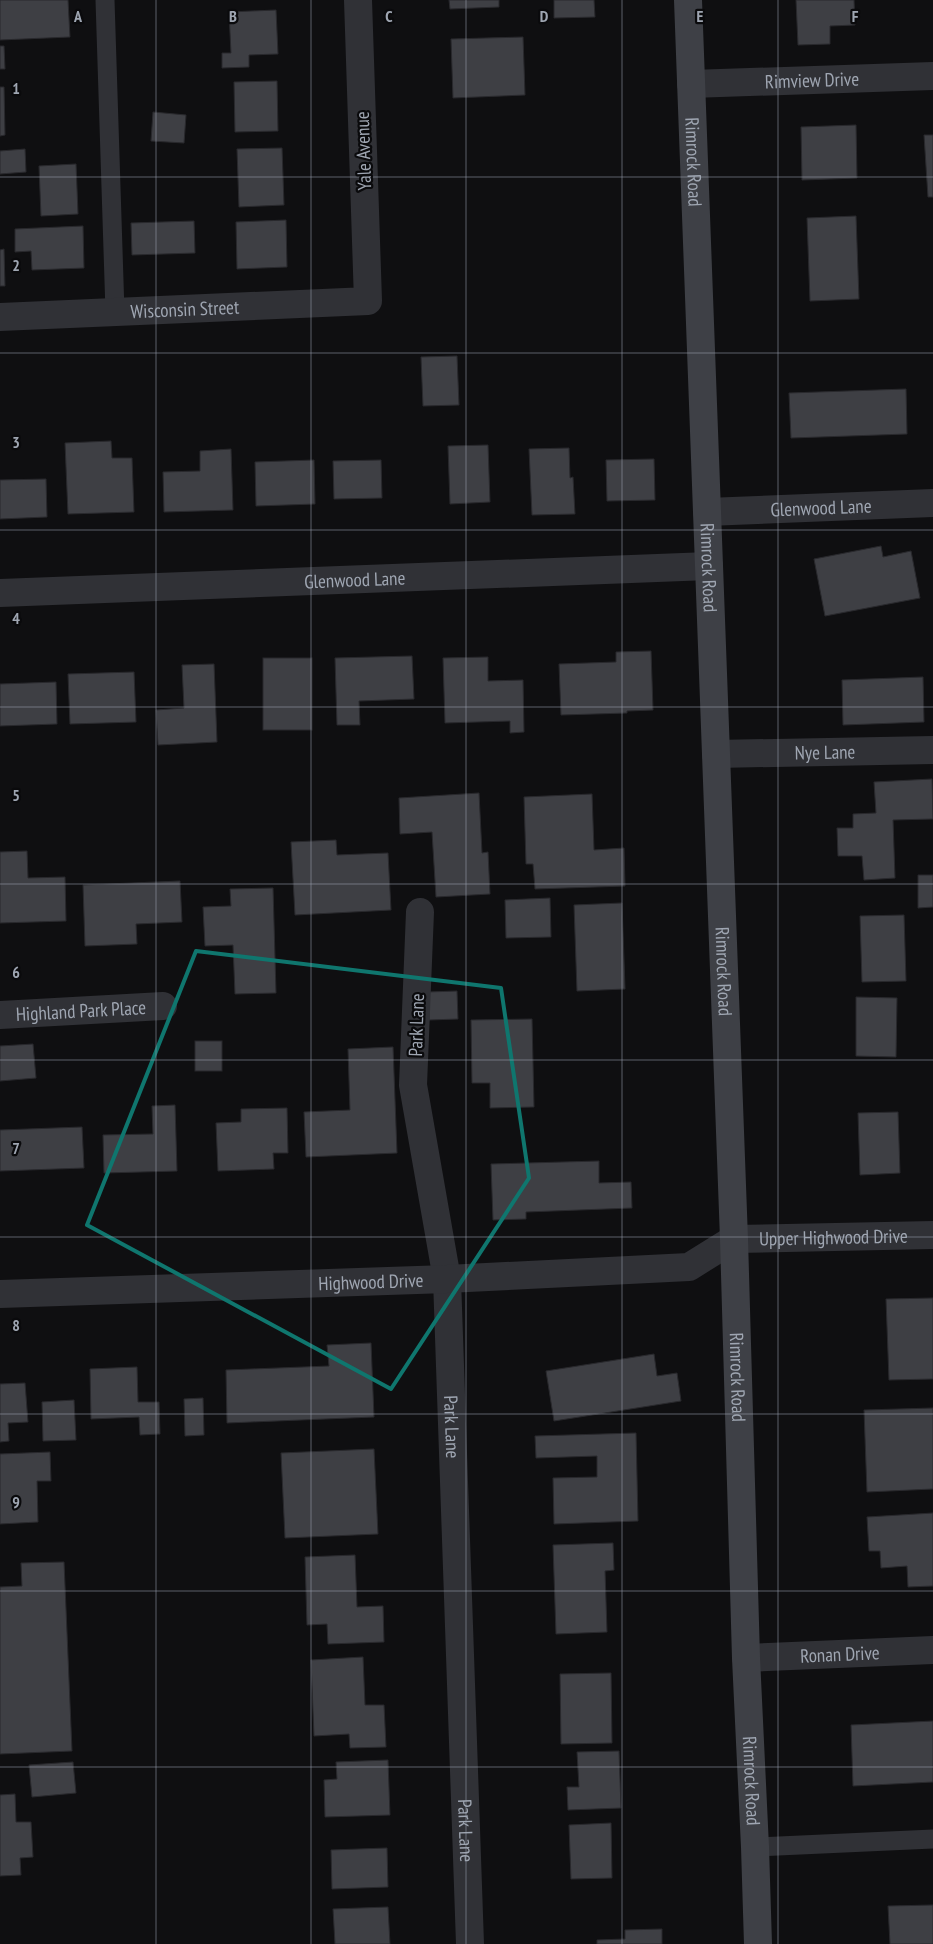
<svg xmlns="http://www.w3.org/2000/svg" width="933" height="1944" font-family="'PT Sans Narrow',sans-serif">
  <rect width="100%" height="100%" fill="#0f0f11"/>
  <g fill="#3e3f44" stroke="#29292d">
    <polygon points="0,0 68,0 70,37 0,40"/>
    <polygon points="449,0 499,0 499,7 450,9"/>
    <polygon points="554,0 594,0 595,17 554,18"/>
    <polygon points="796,0 854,0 855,25 830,26 830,44 798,45"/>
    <polygon points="276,10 278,54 249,55 249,67 222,68 222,53 231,53 229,12"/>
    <polygon points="523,37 525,95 453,98 451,39"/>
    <polygon points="0,46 4,46 5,69 0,69"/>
    <polygon points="277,81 278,131 235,132 234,82"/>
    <polygon points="0,87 4,87 5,135 0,136"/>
    <polygon points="153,112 186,115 184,143 151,141"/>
    <polygon points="856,125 857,178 802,180 801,127"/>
    <polygon points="924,135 933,135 933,197 928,197"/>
    <polygon points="282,148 284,205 239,207 237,149"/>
    <polygon points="25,149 26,172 0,174 0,151"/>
    <polygon points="76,164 78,214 41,216 39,166"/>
    <polygon points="856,216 859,299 810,301 807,218"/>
    <polygon points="286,220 287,267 237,269 236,222"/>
    <polygon points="194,221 195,253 132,255 131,223"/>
    <polygon points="83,226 84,268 32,270 31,251 15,252 15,229"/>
    <polygon points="4,249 5,286 0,286 0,250"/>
    <polygon points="457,356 459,405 423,406 421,357"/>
    <polygon points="906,389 907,434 791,438 789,393"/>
    <polygon points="111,441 112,458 132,458 134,512 68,514 65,443"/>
    <polygon points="488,445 490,502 450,504 448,446"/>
    <polygon points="569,448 570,478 573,477 575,514 532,515 529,449"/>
    <polygon points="231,449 233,510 164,512 163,472 200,471 200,451"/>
    <polygon points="654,459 655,500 607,501 606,460"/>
    <polygon points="314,460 315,504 256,506 255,462"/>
    <polygon points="381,460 382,498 334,499 333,461"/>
    <polygon points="46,479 47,517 0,519 0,480"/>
    <polygon points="881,546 883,557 911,551 920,598 825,616 814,559"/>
    <polygon points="651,651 653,710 627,711 627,713 561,715 559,664 616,662 616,652"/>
    <polygon points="412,656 414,699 359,701 360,725 337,725 335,658"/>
    <polygon points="488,657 488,681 523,680 524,732 510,733 510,721 445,723 443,658"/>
    <rect x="263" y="658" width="49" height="72"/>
    <polygon points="214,664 217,742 158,745 156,710 184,708 182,665"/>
    <polygon points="134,672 136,722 70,724 68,674"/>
    <polygon points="923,677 924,722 843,725 842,680"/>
    <polygon points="56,682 57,724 0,726 0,684"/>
    <polygon points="932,779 933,819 893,820 895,878 864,880 862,856 838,856 837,828 853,828 853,814 876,813 874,782"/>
    <polygon points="479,793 482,853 488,852 490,894 436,897 432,832 400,834 399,798"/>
    <polygon points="592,794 594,850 624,848 625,886 535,889 533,864 526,864 524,797"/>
    <polygon points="336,840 337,855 388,853 391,910 295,915 291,842"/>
    <polygon points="27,851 28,878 65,877 66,921 0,923 0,852"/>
    <polygon points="918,875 933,875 933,907 918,908"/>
    <polygon points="180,881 182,922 136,924 137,944 85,946 83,885"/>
    <polygon points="273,888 276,993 235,994 233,945 205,946 203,907 231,906 230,889"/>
    <polygon points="550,898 551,937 506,938 505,900"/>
    <polygon points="622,903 625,989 577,991 574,905"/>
    <polygon points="904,915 906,981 862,982 860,916"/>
    <polygon points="457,991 458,1019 429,1020 428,992"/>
    <polygon points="856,997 897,998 896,1057 856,1056"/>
    <polygon points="532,1019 534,1107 490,1108 490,1083 472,1083 471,1020"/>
    <rect x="195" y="1041" width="27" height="30"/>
    <polygon points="33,1044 36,1078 0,1081 0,1046"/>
    <polygon points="393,1047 397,1153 306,1157 304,1112 350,1110 348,1049"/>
    <polygon points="175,1105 177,1171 104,1173 103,1135 153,1134 152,1106"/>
    <polygon points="287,1108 288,1153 273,1153 274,1169 218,1171 216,1123 241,1122 241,1109"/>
    <polygon points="898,1112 900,1173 860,1175 858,1113"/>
    <polygon points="82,1127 84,1168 0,1171 0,1130"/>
    <polygon points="599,1161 599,1183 631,1182 632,1208 526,1212 526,1219 493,1220 491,1164"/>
    <polygon points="933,1298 933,1379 889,1380 886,1299"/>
    <polygon points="371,1343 374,1417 227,1423 226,1370 329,1366 327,1345"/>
    <polygon points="654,1354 657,1376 677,1373 681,1401 554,1421 546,1371"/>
    <polygon points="137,1367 138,1402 159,1402 160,1434 140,1435 139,1417 91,1419 90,1369"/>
    <polygon points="25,1383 28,1422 8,1423 9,1441 0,1442 0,1384"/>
    <polygon points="203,1398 204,1435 185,1436 184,1399"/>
    <polygon points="74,1400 76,1440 43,1441 42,1402"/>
    <polygon points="933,1408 933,1489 867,1492 864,1410"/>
    <polygon points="636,1433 638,1521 554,1524 553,1478 597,1477 597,1456 536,1458 535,1436"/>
    <polygon points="374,1449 378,1534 285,1538 281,1453"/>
    <polygon points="50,1452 51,1481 37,1481 38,1522 0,1524 0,1454"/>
    <polygon points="933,1513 933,1586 908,1587 907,1566 881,1568 880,1551 869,1551 867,1517"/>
    <polygon points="613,1543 614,1570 605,1571 607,1632 556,1634 553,1545"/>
    <polygon points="355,1555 357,1607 383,1606 384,1642 328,1644 327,1624 307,1625 305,1557"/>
    <polygon points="64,1562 72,1751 0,1754 0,1587 22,1586 21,1563"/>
    <polygon points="363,1657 365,1705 384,1705 386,1747 350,1748 349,1734 314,1736 311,1660"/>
    <polygon points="611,1673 612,1743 561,1744 560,1674"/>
    <polygon points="933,1721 933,1782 853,1786 851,1725"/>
    <polygon points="619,1751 621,1808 568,1810 567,1787 579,1787 577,1752"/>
    <polygon points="388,1760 390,1815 325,1817 324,1780 337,1779 336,1762"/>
    <polygon points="73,1762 76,1793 32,1797 29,1765"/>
    <polygon points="15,1794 16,1822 31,1822 33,1857 20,1858 21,1875 0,1876 0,1795"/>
    <polygon points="611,1823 612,1878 571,1879 569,1825"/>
    <polygon points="387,1848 388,1887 332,1889 331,1850"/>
    <polygon points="933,1905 933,1944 890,1944 888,1906"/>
    <polygon points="388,1907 390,1944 335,1944 333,1909"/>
    <polygon points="662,1929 662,1944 597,1944 597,1940 625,1939 625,1930"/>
  </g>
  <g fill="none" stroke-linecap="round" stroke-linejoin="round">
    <g stroke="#303136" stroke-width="19">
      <polyline points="105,0 115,312"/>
      <polyline points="755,1847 933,1839"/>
    </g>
    <g stroke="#303136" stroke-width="28">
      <path id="s1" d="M691,84L933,76"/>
      <path id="s2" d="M0,317L368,301L358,0"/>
      <path id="s3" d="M707,512L933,503"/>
      <path id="s4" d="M0,593L709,566"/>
      <path id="s5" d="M716,754L933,750"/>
      <path id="s6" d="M420,912L413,1085L447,1279L470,1944"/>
      <path id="s7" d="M0,1015L163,1006"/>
      <path id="s8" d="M0,1294L447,1279L689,1267L734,1239L933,1235"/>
      <path id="s9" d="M746,1658L933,1650"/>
    </g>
    <path stroke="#3e4046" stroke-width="28" id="s10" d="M688,0L734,1239L746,1658L755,1847L758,1944"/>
  </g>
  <path fill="none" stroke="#0f766e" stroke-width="4" stroke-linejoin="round" d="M196,951L501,988L529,1178L391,1389L87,1225Z"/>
  <path fill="none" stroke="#9fa6b2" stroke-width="1" stroke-opacity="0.55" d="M156,0V1944M311,0V1944M466,0V1944M622,0V1944M778,0V1944M0,177H933M0,353H933M0,530H933M0,707H933M0,884H933M0,1060H933M0,1237H933M0,1414H933M0,1591H933M0,1767H933"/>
  <g text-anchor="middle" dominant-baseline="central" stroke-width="4.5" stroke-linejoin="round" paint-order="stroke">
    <g font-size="19" fill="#9fa6b2" stroke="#0a0a0c">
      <text stroke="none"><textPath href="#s1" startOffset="121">Rimview Drive</textPath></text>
      <text transform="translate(363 151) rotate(-92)">Yale Avenue</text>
      <text stroke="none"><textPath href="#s10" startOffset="162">Rimrock Road</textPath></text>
      <text stroke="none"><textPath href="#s2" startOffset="185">Wisconsin Street</textPath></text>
      <text stroke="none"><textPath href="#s3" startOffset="114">Glenwood Lane</textPath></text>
      <text stroke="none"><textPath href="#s10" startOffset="568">Rimrock Road</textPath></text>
      <text stroke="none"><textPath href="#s4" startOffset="355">Glenwood Lane</textPath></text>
      <text stroke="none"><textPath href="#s5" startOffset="109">Nye Lane</textPath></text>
      <text stroke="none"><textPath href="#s10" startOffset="972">Rimrock Road</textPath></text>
      <text stroke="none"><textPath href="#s7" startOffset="81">Highland Park Place</textPath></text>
      <text transform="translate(416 1025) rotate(-88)">Park Lane</text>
      <text stroke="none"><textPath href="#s8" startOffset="842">Upper Highwood Drive</textPath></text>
      <text stroke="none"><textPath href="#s8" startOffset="371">Highwood Drive</textPath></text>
      <text stroke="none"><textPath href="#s10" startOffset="1378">Rimrock Road</textPath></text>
      <text stroke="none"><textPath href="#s6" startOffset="518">Park Lane</textPath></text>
      <text stroke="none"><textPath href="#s9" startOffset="94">Ronan Drive</textPath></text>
      <text stroke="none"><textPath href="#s10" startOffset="1782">Rimrock Road</textPath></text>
      <text stroke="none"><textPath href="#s6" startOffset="922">Park Lane</textPath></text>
    </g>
  </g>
  <g font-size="16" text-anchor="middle" font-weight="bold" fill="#9fa6b2" stroke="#0a0a0c" stroke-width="4.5" stroke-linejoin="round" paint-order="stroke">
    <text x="78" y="22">A</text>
    <text x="233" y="22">B</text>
    <text x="389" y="22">C</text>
    <text x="544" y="22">D</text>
    <text x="700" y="22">E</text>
    <text x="855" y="22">F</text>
    <text x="16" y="94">1</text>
    <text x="16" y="271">2</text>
    <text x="16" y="448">3</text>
    <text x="16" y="624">4</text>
    <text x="16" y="801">5</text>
    <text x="16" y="978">6</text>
    <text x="16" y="1154">7</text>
    <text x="16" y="1331">8</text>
    <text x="16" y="1508">9</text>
  </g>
</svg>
